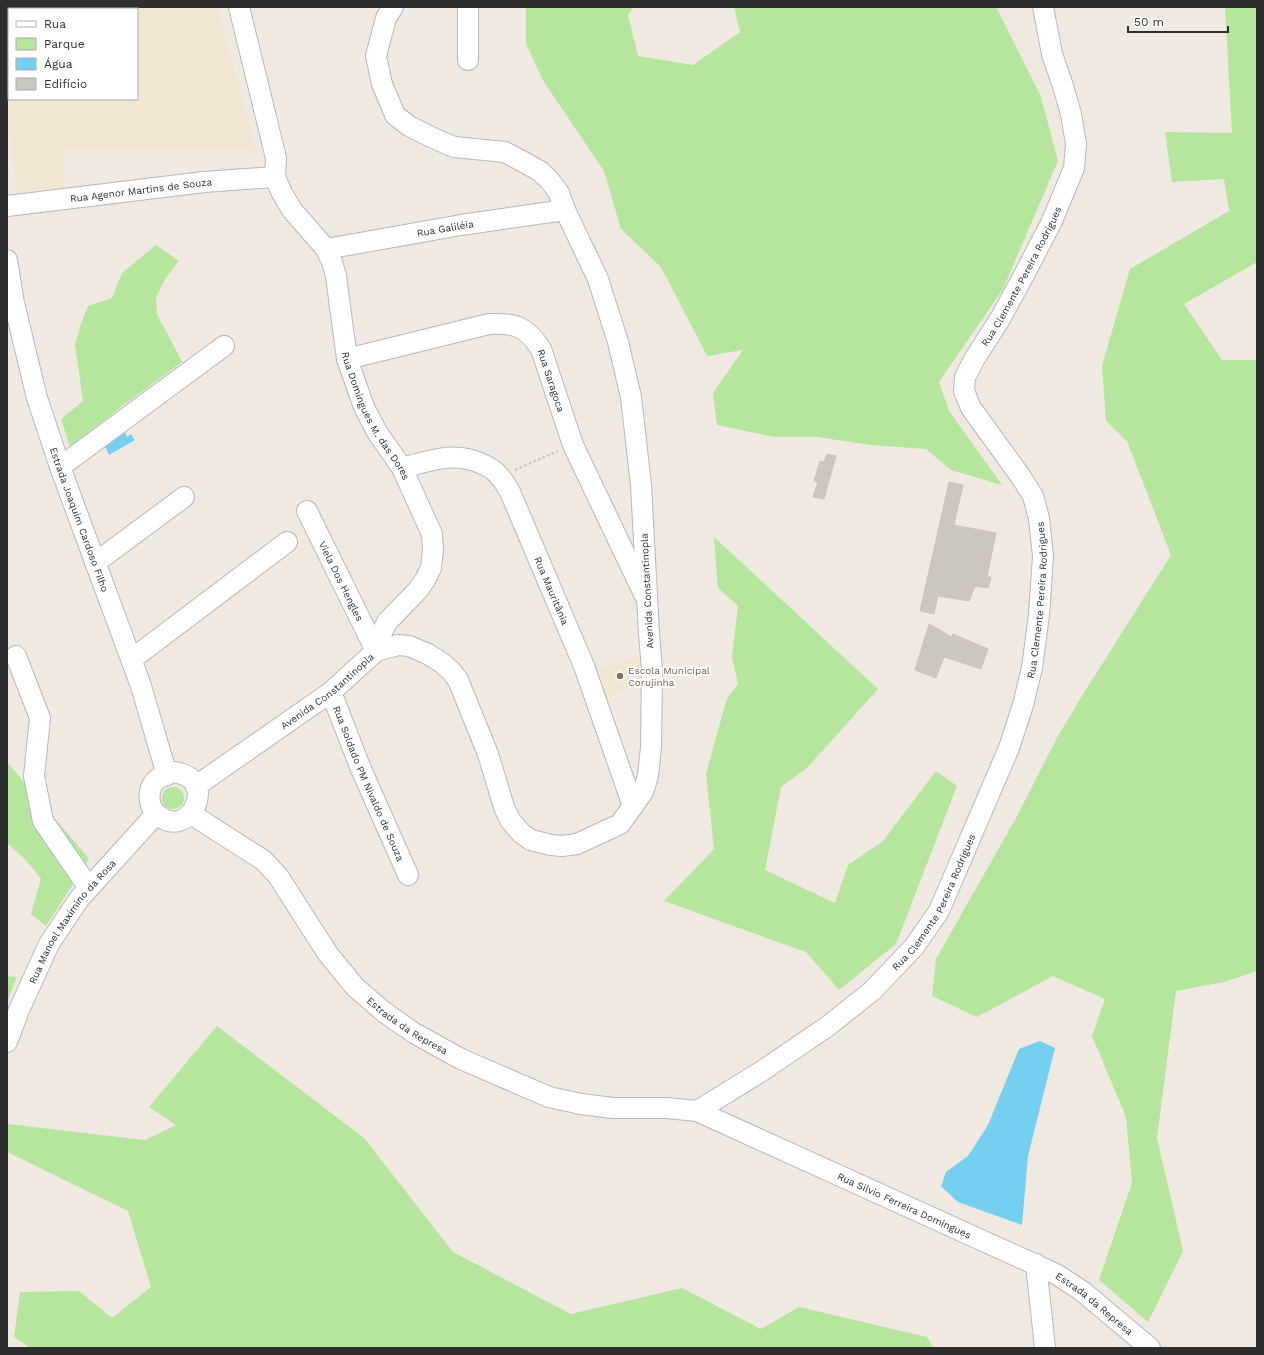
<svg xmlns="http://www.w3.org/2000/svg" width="1264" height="1355" font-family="'Work Sans',sans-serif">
  <rect width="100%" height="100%" fill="#efe9e1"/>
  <g fill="#f0e6d1">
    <polygon points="55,7 217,7 256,150 62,150 64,190 19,194 13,162 7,113 7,83 9,77 9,99 137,99 137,9 54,9"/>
    <polygon points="640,656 642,682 605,697 596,670"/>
  </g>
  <g fill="#b6e59e">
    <polygon points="526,7 634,7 628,15 638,56 693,65 740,32 734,7 996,7 1041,97 1058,161 1003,289 939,382 949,411 1002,485 951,470 926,449 871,445 817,437 775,437 717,425 713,393 743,350 707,356 661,267 621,229 604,171 544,82 526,44"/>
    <polygon points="1225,7 1257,7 1257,262 1184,304 1222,360 1257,360 1257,971 1224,982 1176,991 1157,1138 1183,1251 1148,1322 1099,1280 1132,1183 1126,1117 1092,1036 1105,999 1053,976 977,1017 932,996 936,959 1016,818 1058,736 1085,691 1171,555 1127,441 1106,421 1102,366 1130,269 1229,211 1224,179 1172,182 1165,132 1232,133"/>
    <polygon points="156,245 179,261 165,279 156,297 157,314 182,362 121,407 70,447 61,419 83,401 75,345 81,324 88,306 112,298 122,273"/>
    <polygon points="714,537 878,689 807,768 781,787 765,870 835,903 848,865 883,841 936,771 957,786 896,944 839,990 806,952 664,901 714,849 706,774 727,698 738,684 732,657 738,606 718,588"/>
    <polygon points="7,762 89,859 46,926 31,914 41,879 26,860 7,843"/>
    <circle cx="173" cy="798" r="11"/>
    <polygon points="7,976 17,977 7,1001"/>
    <polygon points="217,1026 364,1138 453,1252 571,1314 682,1288 761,1329 799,1307 927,1337 933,1348 31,1348 14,1337 20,1292 79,1291 112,1318 151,1287 128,1211 7,1152 7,1124 145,1140 176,1125 149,1107"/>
  </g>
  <g fill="#75cff0">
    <polygon points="125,432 127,437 131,434 135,440 109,455 104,444"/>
    <polygon points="1040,1041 1055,1048 1028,1156 1022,1225 958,1202 941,1186 946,1172 968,1156 988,1125 1019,1049"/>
  </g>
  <g fill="#cbc7bf" stroke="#cbc5ba">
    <polygon points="827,454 836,456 824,499 813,497 818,482 814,481 820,461 824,462"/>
    <polygon points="949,482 963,485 954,525 996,533 987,577 991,577 988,588 975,586 969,601 938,596 934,614 920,611"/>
    <polygon points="929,624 952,637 953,634 988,649 981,669 944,657 936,678 915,670"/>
  </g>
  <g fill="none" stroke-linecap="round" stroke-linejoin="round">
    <defs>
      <g id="minor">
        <path id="s1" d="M239,7L276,158L275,177L282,193L292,210L326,249L332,262L336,276L347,359L364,407L377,432L402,468L432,534L433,550L431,568L425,580L418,590L387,622L374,649"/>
        <polyline points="468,7 468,60"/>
        <path id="s2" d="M7,206L204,182L275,177"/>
        <path id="s3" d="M326,249L461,225L565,210"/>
        <path id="s4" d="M7,260L14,303L37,398L60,467L141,686L167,775"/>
        <path id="s5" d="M347,359L489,324C515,323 526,326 541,349L573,445L644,594"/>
        <polyline points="60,467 224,346"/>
        <path id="s6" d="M402,468C429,461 454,451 480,463C488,466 495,470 500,477C504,481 507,487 510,492L584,666L633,806"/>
        <path id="s7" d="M307,511L376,651"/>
        <polyline points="95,563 184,497"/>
        <polyline points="16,656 40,718 34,776 43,821 89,888"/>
        <polyline points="132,659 287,542"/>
        <path id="s8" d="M331,692L361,769L408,875"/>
        <path d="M173,772C221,777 190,842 158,815C147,807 146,786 159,778C163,776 168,774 173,772Z"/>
        <path id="s9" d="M196,786L331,692L376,651L398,645L409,646L428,654L442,663L451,671L458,680L488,754L504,807L510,820L521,833L531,840L551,845L562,846L577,844L620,824L643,792L648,776L651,747L652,670L649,633L641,485L631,397L618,342L598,279L565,210L559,193L550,181L540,171L505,152L454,147L433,138L409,126L395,115L382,84L376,56L386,18L393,7"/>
        <path id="s10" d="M191,814L263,860L278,876L328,954L355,987L384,1012L414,1033L461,1059L549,1097L581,1104L613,1108H667L697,1111L1056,1274L1082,1291L1150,1348"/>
        <path id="s11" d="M7,1042L19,1010L49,944L79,899L156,814"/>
        <path id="s12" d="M697,1111L762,1071L828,1026L872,991L914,947L939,911L1009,748L1023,705L1032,668L1039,615L1043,556L1039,518L1033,496L1021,477L971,408L964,391L965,377L975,358L1000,319L1024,275L1052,221L1074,168L1076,144L1071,114L1063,86L1052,54L1043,7"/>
        <polyline points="1036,1264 1045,1348"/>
      </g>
    </defs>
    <use href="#minor" stroke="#b4b7c1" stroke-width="22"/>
    <polyline stroke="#c9c9c9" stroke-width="2.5" stroke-dasharray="3 2" stroke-linecap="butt" points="515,470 558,451"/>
    <use href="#minor" stroke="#fff" stroke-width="20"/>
  </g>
  <circle fill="#8d6e63" stroke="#fff" stroke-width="1.5" cx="620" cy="676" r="4"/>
  <g text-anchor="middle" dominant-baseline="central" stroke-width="4" stroke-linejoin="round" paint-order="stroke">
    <g font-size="10" fill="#2e2e2e" stroke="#fff">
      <text stroke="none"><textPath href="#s2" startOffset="135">Rua Agenor Martins de Souza</textPath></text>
      <text stroke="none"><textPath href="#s3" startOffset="121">Rua Galiléia</textPath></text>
      <text stroke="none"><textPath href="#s12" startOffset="1007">Rua Clemente Pereira Rodrigues</textPath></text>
      <text stroke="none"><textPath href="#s5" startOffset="241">Rua Saragoca</textPath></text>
      <text stroke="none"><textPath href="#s1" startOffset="440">Rua Domingues M. das Dores</textPath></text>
      <text stroke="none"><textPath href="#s4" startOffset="270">Estrada Joaquim Cardoso Filho</textPath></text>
      <text stroke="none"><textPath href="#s7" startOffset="78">Viela Dos Hengles</textPath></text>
      <text stroke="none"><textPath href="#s6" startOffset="230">Rua Mauritânia</textPath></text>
      <text transform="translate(647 591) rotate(-93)">Avenida Constantinopla</text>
      <text stroke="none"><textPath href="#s12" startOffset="646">Rua Clemente Pereira Rodrigues</textPath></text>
      <text stroke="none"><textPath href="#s9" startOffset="162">Avenida Constantinopla</textPath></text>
      <text stroke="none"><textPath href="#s8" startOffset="99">Rua Soldado PM Nivaldo de Souza</textPath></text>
      <text stroke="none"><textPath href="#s12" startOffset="322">Rua Clemente Pereira Rodrigues</textPath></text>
      <text stroke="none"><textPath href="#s11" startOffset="138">Rua Manoel Maximino da Rosa</textPath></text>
      <text stroke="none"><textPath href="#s10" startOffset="308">Estrada da Represa</textPath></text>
      <text stroke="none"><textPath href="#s10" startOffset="844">Rua Silvio Ferreira Domingues</textPath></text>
      <text stroke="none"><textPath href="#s10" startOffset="1059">Estrada da Represa</textPath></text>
    </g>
    <g font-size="10" fill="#785e54" stroke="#fff" text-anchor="start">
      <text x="628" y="670">Escola Municipal<tspan x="628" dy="12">Corujinha</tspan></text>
    </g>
  </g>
  <rect width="1264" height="1355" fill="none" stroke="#2e2e2e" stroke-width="16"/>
  <rect x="8" y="8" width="130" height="92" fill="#ffffff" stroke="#ababab"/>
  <rect x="16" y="21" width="20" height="6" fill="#ffffff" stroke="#ababab"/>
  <text x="44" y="28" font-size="12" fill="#2e2e2e">Rua</text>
  <rect x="16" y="38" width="20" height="12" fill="#b6e59e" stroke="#ababab"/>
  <text x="44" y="48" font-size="12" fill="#2e2e2e">Parque</text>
  <rect x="16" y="58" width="20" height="12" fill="#75cff0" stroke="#ababab"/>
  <text x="44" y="68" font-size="12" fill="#2e2e2e">Água</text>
  <rect x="16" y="78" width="20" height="12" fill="#cbc7bf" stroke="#ababab"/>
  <text x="44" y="88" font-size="12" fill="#2e2e2e">Edifício</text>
  <path d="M1128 26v6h100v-6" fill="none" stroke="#2e2e2e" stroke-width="2"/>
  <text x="1134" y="26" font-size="12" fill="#2e2e2e" stroke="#ffffff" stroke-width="3" paint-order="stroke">50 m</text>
</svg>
